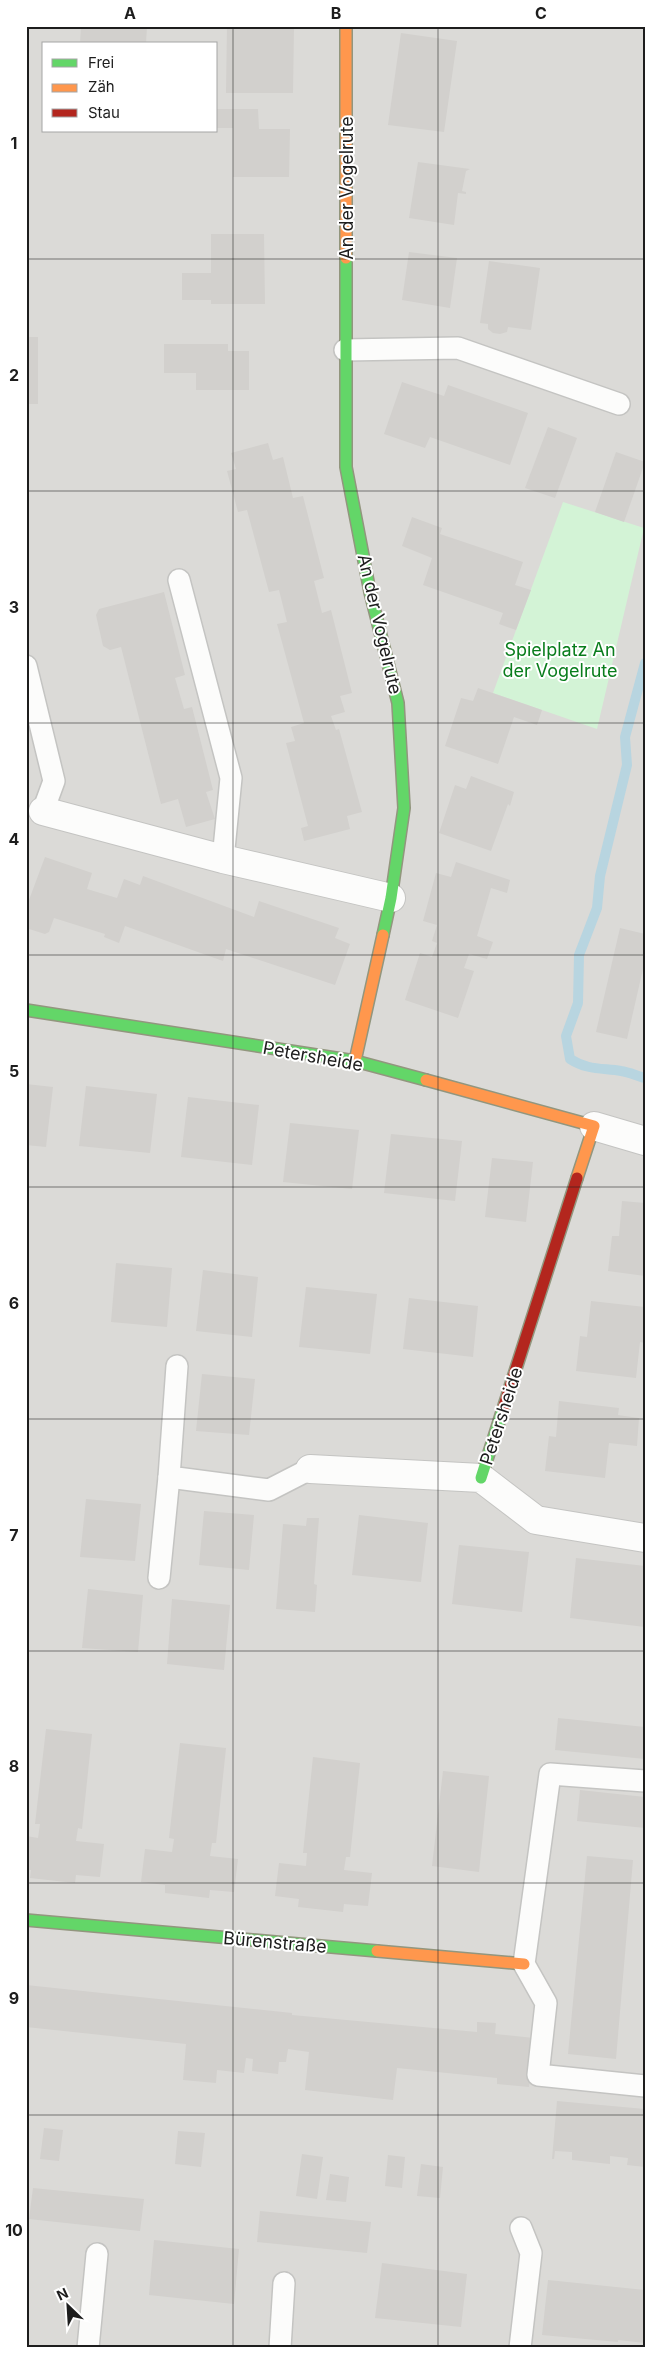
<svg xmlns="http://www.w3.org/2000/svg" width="671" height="2374" font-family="Inter,sans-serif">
  <rect width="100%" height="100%" fill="#ecebe6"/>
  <path fill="#dbdad7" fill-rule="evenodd" d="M26,26H645V2348H26ZM44,44H216V131H44Z"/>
  <polygon fill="#d3f3d6" points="563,502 644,528 597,729 493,693"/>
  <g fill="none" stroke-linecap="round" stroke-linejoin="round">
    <path stroke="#b8d5e0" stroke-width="10" d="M645,663L625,737L627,765L600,876L597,908L579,955L578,1003L566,1036L570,1059C587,1070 602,1068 621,1071C629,1072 637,1076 645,1078"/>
  </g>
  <g fill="#d2d0cd">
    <polygon points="81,26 147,26 146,44 80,44"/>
    <polygon points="227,26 294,26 293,93 226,93"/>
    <polygon points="401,33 457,41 444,132 388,125"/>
    <polygon points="216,109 258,109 259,129 290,129 289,177 233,177 233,128 216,128"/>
    <polygon points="418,162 470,169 466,171 462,191 466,192 466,194 458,193 454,225 409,218"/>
    <polygon points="211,234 264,234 265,304 211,304 211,300 182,300 182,273 211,273"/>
    <polygon points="409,252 457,258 450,308 402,300"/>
    <polygon points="489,261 540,268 531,330 508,327 507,332 500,334 493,333 488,329 488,324 480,323"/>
    <rect x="26" y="337" width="12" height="67"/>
    <polygon points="164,344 228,344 228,351 249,351 249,390 196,390 196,373 164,373"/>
    <polygon points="402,382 444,396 448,385 528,413 510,465 430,437 425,448 384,434"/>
    <polygon points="548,427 577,438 555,498 525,488"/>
    <polygon points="268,443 273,460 283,457 293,498 303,496 324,578 314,581 322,613 331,610 352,693 340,696 345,712 331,716 336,730 339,729 362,812 347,816 350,829 304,841 301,828 308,826 286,743 295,741 291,727 304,723 277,624 287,622 279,590 269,592 247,510 238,512 227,471 236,469 231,453"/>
    <polygon points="616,452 645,462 624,522 595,512"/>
    <polygon points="412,517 442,528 440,534 523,562 515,585 531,590 516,630 499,624 503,613 423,585 432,558 402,546"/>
    <rect x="26" y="581" width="3" height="31"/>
    <polygon points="164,592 185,675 175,678 184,709 192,707 213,790 206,792 215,819 186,827 178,799 161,804 121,647 110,650 103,646 96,615 99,609"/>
    <polygon points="478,688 542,710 537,725 514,717 498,764 445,746 461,698 473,701"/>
    <polygon points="471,776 514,792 510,806 508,804 491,851 439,833 455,785 466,789"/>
    <polygon points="45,857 92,873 87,889 117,898 124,879 140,885 143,876 254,917 259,901 339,928 335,938 350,944 335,985 226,949 223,961 125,926 119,943 104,937 105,934 54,918 49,932 45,934 26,928 26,908"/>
    <polygon points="456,862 510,880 507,893 491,888 477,936 493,942 487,959 469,954 464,968 474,971 458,1018 405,1000 420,953 432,957 437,943 432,941 437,925 423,921 436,873 451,877"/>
    <polygon points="620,928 645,934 645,960 627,1039 596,1032"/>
    <polygon points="26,1084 53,1087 46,1147 26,1145"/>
    <polygon points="86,1086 157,1094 150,1153 79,1146"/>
    <polygon points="188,1097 259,1105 252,1165 181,1157"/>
    <polygon points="290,1123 359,1130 352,1189 283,1182"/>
    <polygon points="391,1134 462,1141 455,1201 384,1193"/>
    <polygon points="492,1158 533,1162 526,1222 485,1217"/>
    <polygon points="622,1201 645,1203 645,1276 608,1271 612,1236 619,1236"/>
    <polygon points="116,1263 172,1268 167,1327 111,1322"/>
    <polygon points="203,1270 258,1277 252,1337 196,1331"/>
    <polygon points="306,1287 377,1294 370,1354 299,1347"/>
    <polygon points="409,1298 478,1306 473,1357 403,1349"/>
    <polygon points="591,1301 645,1307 645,1343 640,1342 636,1378 576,1371 580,1336 587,1337"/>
    <polygon points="202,1374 255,1379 249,1435 196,1431"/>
    <polygon points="559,1401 619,1408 618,1415 639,1418 637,1446 609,1443 605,1478 545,1471 549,1436 556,1437"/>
    <polygon points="86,1499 141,1504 135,1561 80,1557"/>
    <polygon points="204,1511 254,1515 249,1570 199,1565"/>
    <polygon points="359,1515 428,1523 421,1582 352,1575"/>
    <polygon points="307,1518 319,1518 314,1584 317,1585 315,1612 276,1609 283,1524 306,1526"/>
    <polygon points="459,1545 529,1552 522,1612 452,1604"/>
    <polygon points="576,1558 645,1566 645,1627 570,1618"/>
    <polygon points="88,1589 143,1595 138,1652 82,1648"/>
    <polygon points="172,1599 230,1605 224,1670 167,1664"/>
    <polygon points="558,1718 645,1727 645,1759 555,1750"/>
    <polygon points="46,1729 92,1734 82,1829 78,1828 76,1841 104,1844 100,1877 76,1875 75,1883 30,1878 31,1870 26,1870 26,1836 38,1838 40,1824 35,1824"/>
    <polygon points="180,1743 226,1748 216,1843 212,1843 210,1856 238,1859 234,1892 210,1890 209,1898 165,1893 165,1885 141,1882 145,1849 172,1852 174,1839 169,1838"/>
    <polygon points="313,1757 360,1763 350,1857 346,1857 344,1870 372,1873 368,1906 344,1904 343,1912 298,1907 299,1899 275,1896 279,1863 306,1866 307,1853 303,1853"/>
    <polygon points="443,1771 489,1776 479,1872 432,1866"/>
    <polygon points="580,1790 645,1797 645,1828 577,1821"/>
    <polygon points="587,1856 633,1860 616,2059 568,2054"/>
    <polygon points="26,1985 292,2013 292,2015 477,2032 477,2022 496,2023 495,2034 534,2038 529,2087 497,2084 497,2078 397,2068 393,2100 305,2090 309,2052 288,2049 286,2062 279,2062 278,2074 252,2071 253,2059 246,2058 244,2073 217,2070 216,2083 183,2080 186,2044 26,2027"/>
    <polygon points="557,2101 645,2109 645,2167 627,2165 628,2158 610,2156 610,2164 572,2160 572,2152 555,2151 554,2159 552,2159"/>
    <polygon points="44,2128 63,2130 59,2161 40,2159"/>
    <polygon points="178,2131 205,2133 201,2167 175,2164"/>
    <polygon points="302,2154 323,2157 317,2199 296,2196"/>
    <polygon points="388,2155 405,2157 402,2188 385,2186"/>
    <polygon points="421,2164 443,2167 440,2198 417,2196"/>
    <polygon points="330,2174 349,2177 346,2202 326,2200"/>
    <polygon points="33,2188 144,2199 140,2231 29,2219"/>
    <polygon points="260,2211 371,2222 367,2253 257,2242"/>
    <polygon points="154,2240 239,2249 234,2304 149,2295"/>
    <polygon points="382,2263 467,2274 461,2327 375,2318"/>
    <polygon points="548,2280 645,2290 645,2343 618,2340 618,2342 542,2335"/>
  </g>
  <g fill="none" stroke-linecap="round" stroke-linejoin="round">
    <defs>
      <g id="lane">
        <polyline points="345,350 458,348 619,404"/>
        <polyline points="179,580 231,778 223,859"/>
        <polyline points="26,666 54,781 43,811"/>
        <polyline points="177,1366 169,1477 269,1490 310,1469"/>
        <polyline points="159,1578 169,1477"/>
        <polyline points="645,1781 550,1774 524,1964 546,2003 538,2075 645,2086"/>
        <polyline points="88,2348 97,2254"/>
        <polyline points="280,2348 284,2283"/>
        <polyline points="520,2348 531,2253 521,2228"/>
      </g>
      <g id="street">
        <polyline points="43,811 223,859 391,898"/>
        <polyline points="594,1126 645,1141"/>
        <polyline points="310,1469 481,1478 536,1520 645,1538"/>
      </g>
      <g id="fast">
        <polyline points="346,258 346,467 370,592 398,703 404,808 391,898 383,935"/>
        <polyline points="26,1010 355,1061 426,1080"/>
        <polyline points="481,1478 503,1409"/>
        <polyline points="26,1920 377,1951"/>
      </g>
      <g id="slow">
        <polyline points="346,26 346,258"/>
        <polyline points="355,1061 383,935"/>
        <polyline points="426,1080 594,1126 577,1178"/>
        <polyline points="377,1951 524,1964"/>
      </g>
      <polyline id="jam" points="503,1409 577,1178"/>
    </defs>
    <use href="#lane" stroke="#c4c4c2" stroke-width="24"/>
    <use href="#street" stroke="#c4c4c2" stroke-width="30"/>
    <use href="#fast" stroke="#92967e" stroke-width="14"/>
    <use href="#slow" stroke="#92967e" stroke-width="14"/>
    <use href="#jam" stroke="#92967e" stroke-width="14"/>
    <use href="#lane" stroke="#fcfcfb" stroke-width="21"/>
    <use href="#street" stroke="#fcfcfb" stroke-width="28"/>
    <use href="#fast" stroke="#63d668" stroke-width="11"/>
    <use href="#slow" stroke="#ff974d" stroke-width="11"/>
    <use href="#jam" stroke="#b3261e" stroke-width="11"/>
  </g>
  <path fill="none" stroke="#1d1d1d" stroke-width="1" stroke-opacity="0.55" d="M233,26V2348M438,26V2348M26,259H645M26,491H645M26,723H645M26,955H645M26,1187H645M26,1419H645M26,1651H645M26,1883H645M26,2115H645"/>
  <g text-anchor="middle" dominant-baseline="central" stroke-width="4" stroke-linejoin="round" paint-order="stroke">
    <g font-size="18" fill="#1d1d1d" stroke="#fff">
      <text transform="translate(346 188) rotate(-90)">An der Vogelrute</text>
      <text transform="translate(380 624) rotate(77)">An der Vogelrute</text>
      <text transform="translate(313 1056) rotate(10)">Petersheide</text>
      <text transform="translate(501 1416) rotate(-72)">Petersheide</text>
      <text transform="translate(275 1942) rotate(5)">Bürenstraße</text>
    </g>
    <g font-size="18" fill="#097d1c" stroke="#fff">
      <text x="560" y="649">Spielplatz An<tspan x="560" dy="21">der Vogelrute</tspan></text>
    </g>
  </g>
  <rect width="671" height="2374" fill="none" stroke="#ffffff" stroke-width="55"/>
  <rect x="42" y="42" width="175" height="90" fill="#ffffff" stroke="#a5a5a5"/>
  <rect x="52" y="59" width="25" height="8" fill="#63d668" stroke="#a5a5a5"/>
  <text x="88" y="68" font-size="15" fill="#1d1d1d">Frei</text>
  <rect x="52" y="84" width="25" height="8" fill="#ff974d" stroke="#a5a5a5"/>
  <text x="88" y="92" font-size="15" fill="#1d1d1d">Zäh</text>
  <rect x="52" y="109" width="25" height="8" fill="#b3261e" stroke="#a5a5a5"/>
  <text x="88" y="118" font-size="15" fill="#1d1d1d">Stau</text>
  <g transform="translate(68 2306) rotate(335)" stroke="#ffffff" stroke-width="4" paint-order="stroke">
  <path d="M0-4L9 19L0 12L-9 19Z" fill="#1d1d1d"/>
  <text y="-8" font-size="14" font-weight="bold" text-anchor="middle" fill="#1d1d1d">N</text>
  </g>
  <rect x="28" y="28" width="616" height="2318" fill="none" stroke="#1d1d1d" stroke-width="2"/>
  <g font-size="16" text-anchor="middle" font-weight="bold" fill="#1d1d1d">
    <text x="130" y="19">A</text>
    <text x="336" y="19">B</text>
    <text x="541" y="19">C</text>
    <text x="14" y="149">1</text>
    <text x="14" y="381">2</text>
    <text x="14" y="613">3</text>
    <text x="14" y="845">4</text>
    <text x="14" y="1077">5</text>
    <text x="14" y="1309">6</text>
    <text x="14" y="1541">7</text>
    <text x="14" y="1772">8</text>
    <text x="14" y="2004">9</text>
    <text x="14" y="2236">10</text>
  </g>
</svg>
